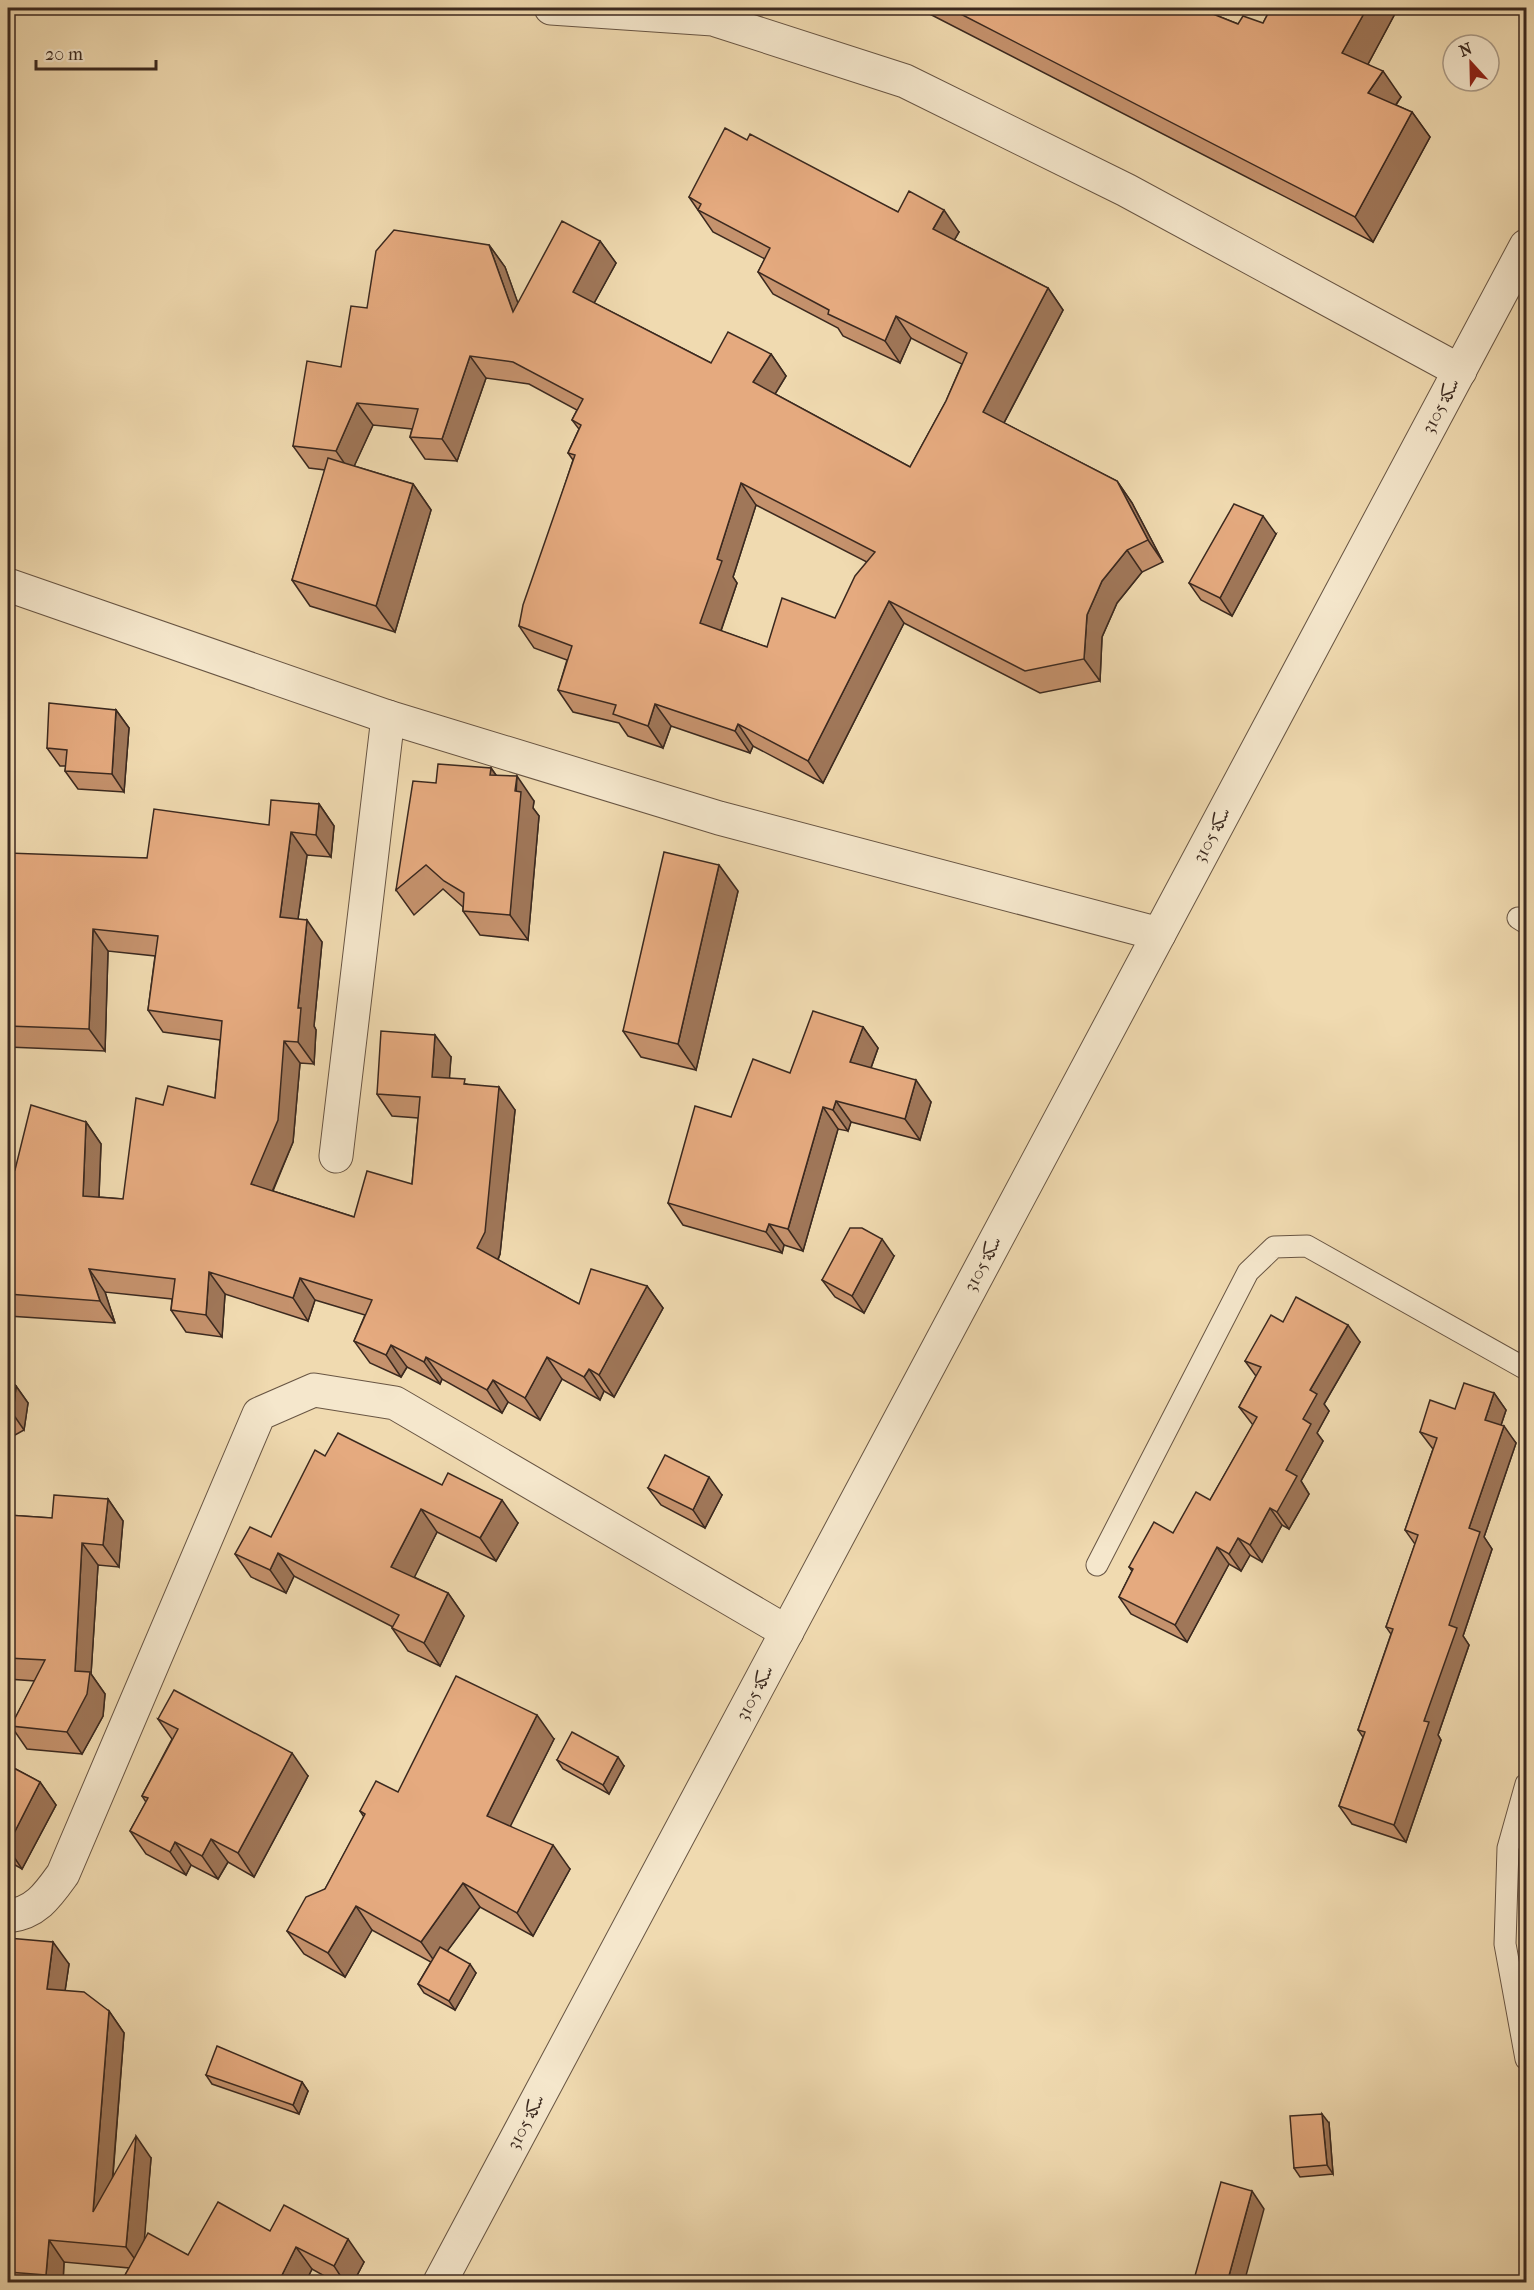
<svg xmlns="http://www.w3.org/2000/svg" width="1534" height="2290" font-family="'IM FELL French Canon',Amiri,serif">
  <rect width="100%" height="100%" fill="#f0dab0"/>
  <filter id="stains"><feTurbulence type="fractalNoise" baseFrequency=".00333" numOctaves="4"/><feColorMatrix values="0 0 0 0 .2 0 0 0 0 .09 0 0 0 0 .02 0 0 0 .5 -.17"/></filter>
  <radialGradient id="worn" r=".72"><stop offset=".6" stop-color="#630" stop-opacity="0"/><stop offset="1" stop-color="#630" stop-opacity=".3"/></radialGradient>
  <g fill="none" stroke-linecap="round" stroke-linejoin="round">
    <defs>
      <g id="service">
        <polyline points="1518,918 1526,923"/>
        <polyline points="1097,1565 1248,1272 1274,1247 1307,1246 1526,1369"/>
        <polyline points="1526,1784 1508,1848 1505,1944 1526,2059"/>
      </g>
      <g id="minor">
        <polyline points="551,8 713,19 905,81 1126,190 1460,371"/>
        <polyline points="8,585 388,717 719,818 1159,934"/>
        <polyline points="336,1156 388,717"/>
        <path d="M8,1916C36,1913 48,1895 63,1874L259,1414L314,1390L395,1403L787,1632"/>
      </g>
      <polyline id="tertiary" points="440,2282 1526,246"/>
    </defs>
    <use href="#service" stroke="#685543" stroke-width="23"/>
    <use href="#minor" stroke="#685543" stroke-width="35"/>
    <use href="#tertiary" stroke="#685543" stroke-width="35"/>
    <use href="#service" stroke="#f5e7cc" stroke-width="21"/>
    <use href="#minor" stroke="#f5e7cc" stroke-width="33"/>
    <use href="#tertiary" stroke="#f5e7cc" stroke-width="33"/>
  </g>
  <g fill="#c5926d" stroke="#3b291f" stroke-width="1.5" fill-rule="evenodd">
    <polygon points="918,8 1198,8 1238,24 1263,23 1271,8 1398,8 1368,64 1401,97 1396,105 1412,112 1430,137 1373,242"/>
    <path d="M747,140L898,212L959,232L954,240L1048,288L1063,310L1004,423L1117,481L1132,503L1163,562L1142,572L1117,603L1102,637L1100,681L1040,693L904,623L823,783L753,746L750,753L671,726L663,748L628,736L619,723L573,712L558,690L567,660L534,648L519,626L573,460L568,453L579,429L572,420L577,410L529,384L486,378L457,461L425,459L410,437L412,429L373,425L354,466L413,484L431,510L395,632L310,606L292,580L325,470L309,468L293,446L341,367L367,308L489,245L505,267L518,304L600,241L616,263L594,303L711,363L771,354L786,376L775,394L910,467L946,401L962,364L911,338L900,363L843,336L838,328L773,294L758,272L765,259L713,232L689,197ZM756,505L867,562L835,618L767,647L721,631L737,583L733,577Z"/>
    <polygon points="1276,534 1232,616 1201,600 1189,583"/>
    <polygon points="116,710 129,728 124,792 78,789 65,771 66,766 60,766 47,748"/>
    <polygon points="491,768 496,775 534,801 533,808 539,816 528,940 480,935 463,911 463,907 443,889 414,915 396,890 436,783"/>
    <polygon points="319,804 334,826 331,857 307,855 298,919 322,942 314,1026 316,1030 314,1064 300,1063 293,1142 273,1191 354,1217 412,1184 418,1118 392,1116 377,1094 451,1057 449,1078 469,1085 515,1110 500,1254 498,1260 579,1304 647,1286 663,1308 614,1397 604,1391 600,1400 562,1379 540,1420 508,1402 502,1413 442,1379 440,1384 407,1367 401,1377 370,1363 354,1341 365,1315 315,1300 308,1321 225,1294 222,1337 186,1332 171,1310 172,1299 105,1292 115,1323 8,1316 8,1169 15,1170 86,1122 101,1144 99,1197 123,1199 163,1105 215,1098 220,1040 163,1032 148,1010 155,956 108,951 105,1051 8,1047 8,858 147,858 269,825"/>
    <polygon points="738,891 696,1070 641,1057 623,1031"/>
    <polygon points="863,1027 878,1048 871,1068 931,1102 920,1140 851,1122 848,1131 838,1129 803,1251 784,1245 782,1253 683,1225 668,1203 790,1073"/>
    <polygon points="894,1256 864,1313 835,1297 822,1280"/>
    <polygon points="1283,1322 1360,1342 1324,1404 1329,1411 1317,1433 1323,1441 1301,1481 1309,1494 1289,1529 1282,1525 1262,1562 1250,1555 1241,1571 1229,1564 1187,1642 1131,1614 1119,1597 1132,1571 1129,1567 1173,1533 1210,1500 1253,1425 1239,1407 1256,1376 1245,1361"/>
    <polygon points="8,1379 16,1386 28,1403 24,1430 8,1439"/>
    <polygon points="1494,1393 1506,1410 1501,1425 1516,1443 1484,1537 1492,1549 1463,1636 1469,1645 1438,1735 1441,1740 1406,1842 1352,1824 1339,1806 1363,1737 1358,1730 1391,1634 1386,1627 1415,1544 1405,1530 1433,1449 1420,1432 1455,1409"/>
    <polygon points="325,1456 518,1523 496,1561 437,1532 414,1577 448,1593 464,1616 440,1666 408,1651 392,1628 393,1627 294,1576 286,1593 251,1577 235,1554 271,1537"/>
    <polygon points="648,1488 722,1495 705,1528 661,1505"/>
    <polygon points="108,1499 123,1521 119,1567 98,1565 91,1674 105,1694 103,1716 82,1754 27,1749 11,1726 35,1681 8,1679 8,1515 52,1518"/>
    <polygon points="158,1719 308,1776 254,1877 228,1862 218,1879 191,1865 186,1875 146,1854 130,1831 146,1802 142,1796 172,1739"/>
    <polygon points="554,1739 510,1826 570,1869 533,1936 480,1907 447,1951 476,1973 455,2010 424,1993 418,1984 431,1962 372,1930 345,1977 304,1954 287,1931 325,1889 364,1817 360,1811 398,1792"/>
    <polygon points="557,1760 624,1766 609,1794 563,1769"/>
    <polygon points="8,1765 40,1782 56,1805 22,1869 8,1861"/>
    <polygon points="8,1938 69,1964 65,1991 109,2011 124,2033 113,2176 151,2158 144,2239 188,2255 270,2231 364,2262 353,2283 337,2283 312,2269 305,2283 127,2283 124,2277 129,2268 64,2262 63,2283 8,2283"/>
    <polygon points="206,2075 302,2082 308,2091 299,2114 212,2084"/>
    <polygon points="1329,2123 1333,2174 1300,2177 1294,2168"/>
  </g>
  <g fill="#a07759" stroke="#3b291f" stroke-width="1.5">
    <polygon points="1367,8 1398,8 1360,79 1342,53"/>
    <polygon points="1383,71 1401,97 1386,119 1368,93"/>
    <polygon points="1412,112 1430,137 1373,242 1355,217"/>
    <polygon points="944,210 959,232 948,251 933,229"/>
    <polygon points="600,241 616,263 588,314 573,292"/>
    <polygon points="489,245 505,267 529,334 513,312"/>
    <polygon points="1048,288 1063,310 998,434 983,412"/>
    <polygon points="896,316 911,338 900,363 885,341"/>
    <polygon points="771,354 786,376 769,404 753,382"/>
    <polygon points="470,356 486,378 457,461 442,439"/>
    <polygon points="357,403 373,425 351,473 336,451"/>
    <polygon points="1117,481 1132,503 1163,562 1148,540"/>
    <polygon points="741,483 756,505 733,577 737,583 716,645 700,623 717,559"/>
    <polygon points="413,484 431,510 395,632 376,606"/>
    <polygon points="1263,516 1276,534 1232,616 1220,598"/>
    <polygon points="1127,550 1142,572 1117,603 1102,637 1100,681 1084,659 1087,615 1102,581"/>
    <polygon points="889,601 904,623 823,783 808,761"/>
    <polygon points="655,704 671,726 663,748 648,726"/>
    <polygon points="116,710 129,728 124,792 112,774"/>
    <polygon points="738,724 753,746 750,753 735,731"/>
    <polygon points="491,768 508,793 490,775"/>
    <polygon points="517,776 534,801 533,808 539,816 528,940 510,915"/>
    <polygon points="319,804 334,826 331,857 316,835"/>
    <polygon points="291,832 307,855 295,940 280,917"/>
    <polygon points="719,865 738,891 696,1070 678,1044"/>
    <polygon points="307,920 322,942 314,1026 316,1030 314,1064 298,1042 298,1008"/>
    <polygon points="93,929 108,951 105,1051 89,1029"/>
    <polygon points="863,1027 878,1048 865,1084 850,1062"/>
    <polygon points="435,1035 451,1057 448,1099 432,1077"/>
    <polygon points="284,1041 300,1063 293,1142 266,1206 251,1184"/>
    <polygon points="916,1080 931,1102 920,1140 905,1119"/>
    <polygon points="499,1087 515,1110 500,1254 493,1270 477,1248"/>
    <polygon points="836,1101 851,1122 848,1131 833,1110"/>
    <polygon points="823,1107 838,1129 803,1251 788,1229"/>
    <polygon points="86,1122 101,1144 98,1218 83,1196"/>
    <polygon points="769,1224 784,1245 782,1253 766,1232"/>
    <polygon points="882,1239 894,1256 864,1313 852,1296"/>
    <polygon points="89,1269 105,1292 115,1323 100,1301"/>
    <polygon points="209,1272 225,1294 222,1337 206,1315"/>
    <polygon points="300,1278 315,1300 308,1321 293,1298"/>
    <polygon points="647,1286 663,1308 614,1397 599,1375"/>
    <polygon points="1348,1325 1360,1342 1324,1404 1329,1411 1317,1433 1323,1441 1301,1481 1309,1494 1289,1529 1277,1512 1286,1470 1310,1390"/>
    <polygon points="391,1345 407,1367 401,1377 386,1355"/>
    <polygon points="426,1357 442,1379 440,1384 424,1362"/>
    <polygon points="547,1357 562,1379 540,1420 525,1398"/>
    <polygon points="589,1369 604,1391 600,1400 584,1377"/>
    <polygon points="493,1380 508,1402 502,1413 487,1390"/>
    <polygon points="16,1386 28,1403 24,1430 13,1414"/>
    <polygon points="1494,1393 1506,1410 1497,1437 1485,1420"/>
    <polygon points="1504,1426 1516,1443 1484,1537 1492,1549 1463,1636 1469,1645 1438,1735 1441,1740 1406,1842 1394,1825 1424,1721 1469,1528"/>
    <polygon points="709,1477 722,1495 705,1528 693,1510"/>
    <polygon points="108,1499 123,1521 119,1567 103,1545"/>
    <polygon points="502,1500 518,1523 496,1561 480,1538"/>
    <polygon points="1270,1508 1282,1525 1262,1562 1250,1545"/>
    <polygon points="421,1509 437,1532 408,1590 391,1567"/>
    <polygon points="1238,1538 1250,1555 1241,1571 1229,1554"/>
    <polygon points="82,1543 98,1565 91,1674 105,1694 103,1716 82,1754 67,1732 75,1671"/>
    <polygon points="1217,1547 1229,1564 1187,1642 1175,1625"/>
    <polygon points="278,1553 294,1576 286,1593 270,1570"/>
    <polygon points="448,1593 464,1616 440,1666 424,1643"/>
    <polygon points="537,1715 554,1739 504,1839 487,1816"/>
    <polygon points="292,1753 308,1776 254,1877 238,1853"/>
    <polygon points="618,1757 624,1766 609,1794 603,1785"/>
    <polygon points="40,1782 56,1805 22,1869 8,1848 8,1845"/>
    <polygon points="211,1839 228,1862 218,1879 202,1856"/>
    <polygon points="175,1842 191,1865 186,1875 170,1852"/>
    <polygon points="553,1845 570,1869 533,1936 517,1913"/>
    <polygon points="463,1883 480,1907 437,1965 421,1942"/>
    <polygon points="356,1906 372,1930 345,1977 328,1953"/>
    <polygon points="53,1942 69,1964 62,2011 47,1989"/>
    <polygon points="470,1964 476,1973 455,2010 449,2001"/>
    <polygon points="109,2011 124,2033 108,2234 93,2212"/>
    <polygon points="302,2082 308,2091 299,2114 293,2105"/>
    <polygon points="1322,2114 1329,2123 1333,2174 1327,2165"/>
    <polygon points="136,2136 151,2158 142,2269 126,2247"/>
    <polygon points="1252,2191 1264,2209 1244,2283 1227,2283"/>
    <polygon points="348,2239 364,2262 353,2283 345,2283 334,2266"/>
    <polygon points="49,2240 64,2262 63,2283 51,2283 46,2275"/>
    <polygon points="296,2247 312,2269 305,2283 278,2283"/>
  </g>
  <g fill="#e5aa7f" stroke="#3b291f" stroke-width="1.5" fill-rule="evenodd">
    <polygon points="949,8 1198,8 1238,24 1243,16 1263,23 1271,8 1367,8 1342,53 1383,71 1368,93 1412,112 1355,217"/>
    <path d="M725,128L747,140L750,134L898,212L909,191L944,210L933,229L1048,288L983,412L1117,481L1148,540L1127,550L1102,581L1087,615L1084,659L1025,671L889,601L808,761L738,724L735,731L655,704L648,726L613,714L616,705L558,690L572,646L519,626L523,605L575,455L568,453L581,425L572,420L583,399L513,362L470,356L442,439L410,437L418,409L357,403L336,451L293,446L307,361L341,367L351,306L367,308L376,251L394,230L489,245L513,312L562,221L600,241L573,292L711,363L728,332L771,354L753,382L910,467L946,401L967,353L896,316L885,341L828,314L829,310L758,272L770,248L698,210L701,204L689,197ZM741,483L875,552L855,576L835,618L782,598L767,647L700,623L722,561L717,559Z"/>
    <polygon points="328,458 413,484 376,606 292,580"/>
    <polygon points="1234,504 1263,516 1220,598 1189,583"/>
    <polygon points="49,703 116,710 112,774 65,771 67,750 47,748"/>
    <polygon points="438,764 491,768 490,775 517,776 515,791 521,792 510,915 463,911 464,893 444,881 426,865 396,890 413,781 436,783"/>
    <polygon points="271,800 319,804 316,835 291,832 280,917 307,920 298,1008 301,1008 298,1042 284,1041 278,1120 251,1184 354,1217 367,1171 412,1184 420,1097 377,1094 381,1031 435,1035 432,1077 465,1079 464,1084 499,1087 485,1232 477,1248 579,1304 591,1269 647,1286 599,1375 589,1369 584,1377 547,1357 525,1398 493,1380 487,1390 426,1357 424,1362 391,1345 386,1355 354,1341 372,1300 300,1278 293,1298 209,1272 206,1315 171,1310 175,1279 89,1269 100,1301 8,1294 8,1169 15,1170 31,1105 86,1122 83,1196 123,1199 136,1098 163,1105 168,1086 215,1098 222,1021 148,1010 158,936 93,929 89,1029 8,1026 8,853 147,858 154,809 269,825"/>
    <polygon points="664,852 719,865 678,1044 623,1031"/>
    <polygon points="813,1011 863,1027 850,1062 916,1080 905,1119 836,1101 833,1110 823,1107 788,1229 769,1224 766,1232 668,1203 695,1106 731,1117 753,1059 790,1073"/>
    <polygon points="850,1228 862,1228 882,1239 852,1296 822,1280"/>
    <polygon points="1296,1297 1348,1325 1310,1390 1317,1394 1303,1419 1311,1424 1286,1470 1297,1476 1277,1512 1270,1508 1250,1545 1238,1538 1229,1554 1217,1547 1175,1625 1119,1597 1133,1569 1129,1567 1154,1522 1173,1533 1196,1492 1210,1500 1257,1417 1239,1407 1261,1367 1245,1361 1271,1315 1283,1322"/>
    <polygon points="8,1379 16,1386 13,1414 8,1416"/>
    <polygon points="1464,1383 1494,1393 1485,1420 1504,1426 1469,1528 1480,1532 1449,1625 1457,1628 1424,1721 1429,1722 1394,1825 1339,1806 1365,1732 1358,1730 1393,1629 1386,1627 1418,1535 1405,1530 1437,1438 1420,1432 1430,1400 1455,1409"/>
    <polygon points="338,1433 442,1485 448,1473 502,1500 480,1538 421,1509 391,1567 448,1593 424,1643 392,1628 399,1615 278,1553 270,1570 235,1554 250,1527 271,1537 315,1450 325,1456"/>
    <polygon points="665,1455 709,1477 693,1510 648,1488"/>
    <polygon points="54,1495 108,1499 103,1545 82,1543 75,1671 90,1672 87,1694 67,1732 11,1726 45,1660 8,1658 8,1515 52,1518"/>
    <polygon points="456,1676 537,1715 487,1816 553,1845 517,1913 463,1883 421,1942 356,1906 328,1953 287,1931 306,1897 325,1889 365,1814 360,1811 376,1781 398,1792"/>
    <polygon points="174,1690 292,1753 238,1853 211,1839 202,1856 175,1842 170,1852 130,1831 148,1798 142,1796 178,1729 158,1719"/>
    <polygon points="572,1732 618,1757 603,1785 557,1760"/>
    <polygon points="8,1765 40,1782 8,1845"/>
    <polygon points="8,1938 53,1942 47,1989 84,1992 109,2011 93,2212 136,2136 126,2247 49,2240 46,2275 8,2272"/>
    <polygon points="440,1947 470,1964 449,2001 418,1984"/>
    <polygon points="217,2046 302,2082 293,2105 206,2075"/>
    <polygon points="1322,2114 1327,2165 1294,2168 1290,2116"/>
    <polygon points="1221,2182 1252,2191 1227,2283 1193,2283"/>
    <polygon points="218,2202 270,2231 284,2205 348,2239 334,2266 296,2247 278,2283 137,2283 137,2279 124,2277 148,2233 188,2255"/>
  </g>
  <g text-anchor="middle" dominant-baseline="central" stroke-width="4.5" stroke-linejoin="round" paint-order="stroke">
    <g font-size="18" fill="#3b291f" stroke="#f5e7cc">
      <text transform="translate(1441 406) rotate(-62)">سكة 3105</text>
      <text transform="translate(1212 835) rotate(-62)">سكة 3105</text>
      <text transform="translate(983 1264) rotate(-62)">سكة 3105</text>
      <text transform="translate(755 1693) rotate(-62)">سكة 3105</text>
      <text transform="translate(526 2122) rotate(-62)">سكة 3105</text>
    </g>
  </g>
  <rect width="1534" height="2290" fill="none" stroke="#f0dab0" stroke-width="30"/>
  <rect x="9" y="9" width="1516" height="2272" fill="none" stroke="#3b291f" stroke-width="3"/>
  <rect x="15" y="15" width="1504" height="2260" fill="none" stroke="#3b291f" stroke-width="1.5"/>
  <g transform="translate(1471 63) rotate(338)"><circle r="28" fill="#f5e7cc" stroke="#ab9b87" stroke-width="1.5"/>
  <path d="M0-4.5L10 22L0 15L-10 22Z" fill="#8f2418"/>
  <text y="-9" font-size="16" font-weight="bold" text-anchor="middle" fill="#3b291f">N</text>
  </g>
  <path d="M36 60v9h120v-9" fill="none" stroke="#3b291f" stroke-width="3"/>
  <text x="45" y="60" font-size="18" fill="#3b291f" stroke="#f5e7cc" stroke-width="4.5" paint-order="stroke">20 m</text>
  <rect width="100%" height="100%" filter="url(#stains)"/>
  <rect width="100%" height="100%" fill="url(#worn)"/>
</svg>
